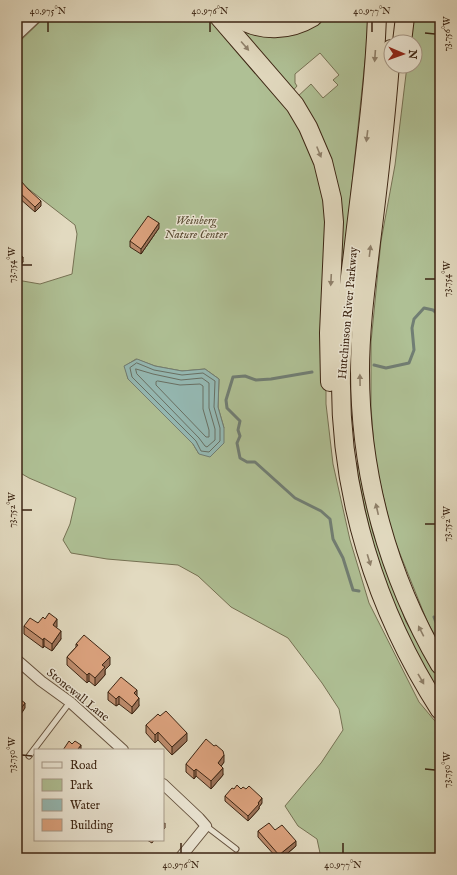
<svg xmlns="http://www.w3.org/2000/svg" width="457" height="875" font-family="'IM FELL English',serif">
  <rect width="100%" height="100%" fill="#e2dac0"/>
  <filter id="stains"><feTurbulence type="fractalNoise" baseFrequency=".005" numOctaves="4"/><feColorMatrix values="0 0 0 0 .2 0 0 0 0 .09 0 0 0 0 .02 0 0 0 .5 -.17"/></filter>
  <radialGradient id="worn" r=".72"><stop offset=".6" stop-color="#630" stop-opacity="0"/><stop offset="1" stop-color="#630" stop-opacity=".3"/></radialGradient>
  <g fill="#afc095" stroke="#767254" fill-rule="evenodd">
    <path d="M45,17H214L282,95L316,158L328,226L326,292V404L333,464L350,540L369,603L419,702L440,727V858H313L320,853L317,839L298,826L285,806L321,763L343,730L339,709L322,683L288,638L231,607L198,576L178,565L107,559L71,553L63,540L70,524L76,498L29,478L17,471V280L40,284L72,274L77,234L75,225L17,180V44ZM136,359L155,366L182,371L205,369L219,379L218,407L224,428L199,454L193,444L128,379L125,366Z"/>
    <polygon points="321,17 368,17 367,42 349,212 339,291 338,237 296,98 311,84 323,98 338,85 333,80 339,75 320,53 295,74 295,83 297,86 291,93 237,24"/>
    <polygon points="413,17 440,17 440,645 427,621 392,534 375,461 371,407 371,342 381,241 395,165 407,66 415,66 415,42 410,42"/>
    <path d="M358,463L373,533L406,622L440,681V693C412,651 390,604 376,555C368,527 363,499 357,471Z"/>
  </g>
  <polygon fill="#95bab5" stroke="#717e74" points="137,359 155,366 182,371 205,369 219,379 218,407 224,428 224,443 210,457 199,454 193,444 128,379 124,366"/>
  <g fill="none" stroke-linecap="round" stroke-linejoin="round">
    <g stroke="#687064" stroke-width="1">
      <polygon points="137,363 154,370 182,375 203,373 215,381 214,407 220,428 220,441 209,452 201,451 196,441 132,377 130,368"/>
      <polygon points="136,369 153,374 181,380 202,378 209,383 209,408 215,429 215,440 207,447 205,446 199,438 137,374"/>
      <polygon points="158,381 180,385 200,384 203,386 203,409 209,430 209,437 206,437 156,385 156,382"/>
    </g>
    <g stroke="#717e74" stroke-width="3">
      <polyline points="374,365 386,368 409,363 414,350 412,328 414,319 424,308 433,310 440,316"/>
      <polyline points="312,372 271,379 256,380 245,376 233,377 226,400 227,408 240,421 238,430 240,436 237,443 240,458 247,462 255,462 295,498 321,511 330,519 333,539 343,558 353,590 359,591"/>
      <polyline points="434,617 440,633"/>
    </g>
    <defs>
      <g id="service">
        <polyline points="29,756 70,702"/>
        <polyline points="206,826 236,849"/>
      </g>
      <g id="minor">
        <polyline points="17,660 41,681 70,702 123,750"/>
        <polyline points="163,784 199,818 206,826 180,858"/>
      </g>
      <polyline id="tertiary" points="17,34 35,17"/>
      <g id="motorway">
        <polyline points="219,17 295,105 308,127 323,162 332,199 334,222 329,333 330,382"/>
        <path d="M237,17C260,33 290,31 313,17"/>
        <path d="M377,17C374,96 362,174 353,253C348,293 342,334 341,374C339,493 376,611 440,710"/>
        <polyline points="402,42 405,17"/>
        <path d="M391,49C387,114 379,178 371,242C366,285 360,328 360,371C360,475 388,576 440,665"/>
      </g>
    </defs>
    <use href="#service" stroke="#66523e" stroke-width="7"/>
    <use href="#minor" stroke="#66523e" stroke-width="12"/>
    <use href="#tertiary" stroke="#66523e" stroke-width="14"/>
    <use href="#motorway" stroke="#3c2513" stroke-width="20"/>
    <use href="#service" stroke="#ece7d6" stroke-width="5"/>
    <use href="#minor" stroke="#ece7d6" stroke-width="10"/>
    <use href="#tertiary" stroke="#ece7d6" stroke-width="12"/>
    <use href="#motorway" stroke="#e2dac0" stroke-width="18"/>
  </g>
  <g fill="#be8c6d" stroke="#3c2513">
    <polygon points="17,182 41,206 35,212 19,198 17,200"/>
    <polygon points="159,228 141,254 130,247 130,241"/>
    <polygon points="17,252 23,262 18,268 17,267"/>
    <polygon points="38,623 57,627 56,627 61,639 52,651 44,646 43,648 24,634 24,626"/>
    <polygon points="76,644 110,665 105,670 105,675 95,686 89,681 87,683 67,665 67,657 76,647"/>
    <polygon points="108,692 137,696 139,706 132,714 119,704 116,706 108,700"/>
    <polygon points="146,725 187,741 172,755 158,740 155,743 146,733"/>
    <polygon points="224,762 221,766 223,775 211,789 196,776 194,779 186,772 186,764"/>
    <polygon points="234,789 241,789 262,803 259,807 259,809 248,821 225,801 225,796"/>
    <polygon points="275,830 296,846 282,858 277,858 258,837 258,831"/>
    <polygon points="147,840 154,840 152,843"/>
  </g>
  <g fill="#9b7259" stroke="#3c2513">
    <polygon points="19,192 19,198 17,200 17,195"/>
    <polygon points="41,201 41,206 35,212 35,207"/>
    <polygon points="159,223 159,228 141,254 141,249"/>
    <polygon points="23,257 23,262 18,268 18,263"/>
    <polygon points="57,619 57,627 53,632 53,625"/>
    <polygon points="61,631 61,639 52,651 52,644"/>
    <polygon points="44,638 44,646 43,648 43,640"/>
    <polygon points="110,657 110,665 105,670 105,675 95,686 95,678 102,665"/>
    <polygon points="89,673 89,681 87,683 87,675"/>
    <polygon points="137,690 137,698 134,693"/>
    <polygon points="119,696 119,704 116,706 116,699"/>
    <polygon points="139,698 139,706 132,714 132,707"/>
    <polygon points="25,703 25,708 17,720 17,714"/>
    <polygon points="158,732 158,740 155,743 155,735"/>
    <polygon points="187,733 187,741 172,755 172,747"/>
    <polygon points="81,745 81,750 78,750 78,749"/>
    <polygon points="224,755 224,762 218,771 218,763"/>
    <polygon points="223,768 223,775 211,789 211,781"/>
    <polygon points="196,769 196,776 194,779 194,771"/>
    <polygon points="262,798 262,803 259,807 259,809 248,821 248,816"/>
    <polygon points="165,823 165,828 163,830 163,824"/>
    <polygon points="296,841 296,846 282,858 279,858 279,855"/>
  </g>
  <g fill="#dda37f" stroke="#3c2513">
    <polygon points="21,181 28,189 41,201 35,207 19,192 17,195 17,182 19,184"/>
    <polygon points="148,216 159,223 141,249 130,241"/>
    <polygon points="17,252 23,257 18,263 17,262"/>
    <polygon points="49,613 57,619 53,625 61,631 52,644 44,638 43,640 24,626 30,618 38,623 43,617 45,619"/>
    <polygon points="84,635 110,657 102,665 105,667 95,678 89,673 87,675 67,657 78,645 76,644"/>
    <polygon points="121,677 137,690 134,693 139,698 132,707 119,696 116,699 108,692"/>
    <polygon points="17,697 25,703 17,714"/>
    <polygon points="166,711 187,733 172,747 158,732 155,735 146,725 158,714 160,716"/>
    <polygon points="206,739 214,746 216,745 223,751 224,755 218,763 223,768 211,781 196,769 194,771 186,764"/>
    <polygon points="69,741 72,744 75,741 81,745 78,749 80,750 63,750"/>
    <polygon points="237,785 241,789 243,787 246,789 249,786 262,798 258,803 259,804 248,816 225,796 232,788 234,789"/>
    <polygon points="269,823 275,830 282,825 296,841 279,855 258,831"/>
    <polygon points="17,835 20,835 21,858 17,858"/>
    <polygon points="62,854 67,858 58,858"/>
  </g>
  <defs><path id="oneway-solid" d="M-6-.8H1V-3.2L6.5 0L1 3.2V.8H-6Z"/></defs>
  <g fill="#8f806a">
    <use href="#oneway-solid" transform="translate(245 46) rotate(49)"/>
    <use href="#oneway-solid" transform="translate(375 56) rotate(94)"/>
    <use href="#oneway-solid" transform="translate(367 136) rotate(97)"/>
    <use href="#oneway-solid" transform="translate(319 152) rotate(68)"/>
    <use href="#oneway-solid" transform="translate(370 251) rotate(-83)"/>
    <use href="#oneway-solid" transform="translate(331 280) rotate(93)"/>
    <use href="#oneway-solid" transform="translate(360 380) rotate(-91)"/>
    <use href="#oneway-solid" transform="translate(377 509) rotate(-103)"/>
    <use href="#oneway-solid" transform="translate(369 560) rotate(73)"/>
    <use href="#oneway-solid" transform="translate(421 631) rotate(-117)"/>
    <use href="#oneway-solid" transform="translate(421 679) rotate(60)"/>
  </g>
  <path fill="none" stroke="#3c2513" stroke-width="1.5" d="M48,32V22M210,32V22M372,32V22M425,33L435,34M22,265H32M425,279H435M22,510H32M425,524H435M22,755L32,756M425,769L435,770M181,853V843M343,853V843"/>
  <g text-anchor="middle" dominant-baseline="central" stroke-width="3" stroke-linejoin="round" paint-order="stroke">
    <g font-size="12" font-style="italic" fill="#594c34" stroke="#ece7d6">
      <text x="196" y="220">Weinberg<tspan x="196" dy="14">Nature Center</tspan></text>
    </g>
    <g font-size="12" fill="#3c2513" stroke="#ece7d6">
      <text transform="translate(348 313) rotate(-85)">Hutchinson River Parkway</text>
      <text transform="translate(78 695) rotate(39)">Stonewall Lane</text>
    </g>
  </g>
  <rect width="457" height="875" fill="none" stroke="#e2dac0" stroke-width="44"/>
  <rect x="34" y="749" width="130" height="92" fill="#ece7d6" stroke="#a69988"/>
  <rect x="42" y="762" width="20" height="6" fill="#ece7d6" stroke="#a69988"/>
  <text x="70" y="769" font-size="12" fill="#3c2513">Road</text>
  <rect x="42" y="779" width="20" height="12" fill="#afc095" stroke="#a69988"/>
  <text x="70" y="789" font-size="12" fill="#3c2513">Park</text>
  <rect x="42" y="799" width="20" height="12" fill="#95bab5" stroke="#a69988"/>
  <text x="70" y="809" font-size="12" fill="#3c2513">Water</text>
  <rect x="42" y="819" width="20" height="12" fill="#dda37f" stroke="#a69988"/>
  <text x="70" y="829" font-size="12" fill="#3c2513">Building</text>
  <g transform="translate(403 54) rotate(92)"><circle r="19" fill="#ece7d6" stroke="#a69988"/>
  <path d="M0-3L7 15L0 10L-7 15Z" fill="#8f2418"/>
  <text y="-6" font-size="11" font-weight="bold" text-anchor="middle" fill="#3c2513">N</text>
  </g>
  <rect x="22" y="22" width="413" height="831" fill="none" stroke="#3c2513" stroke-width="1.5"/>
  <g font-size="10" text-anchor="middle" fill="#3c2513">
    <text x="48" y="14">40.975°N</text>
    <text x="210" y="14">40.976°N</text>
    <text x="372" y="14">40.977°N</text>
    <text transform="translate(446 34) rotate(-90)" y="4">73.756°W</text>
    <text transform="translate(11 265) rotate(-90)" y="4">73.754°W</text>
    <text transform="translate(446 279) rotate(-90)" y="4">73.754°W</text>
    <text transform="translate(11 510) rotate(-90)" y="4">73.752°W</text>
    <text transform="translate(446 524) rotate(-90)" y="4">73.752°W</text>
    <text transform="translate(11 755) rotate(-90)" y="4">73.750°W</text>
    <text transform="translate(446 770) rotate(-90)" y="4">73.750°W</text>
    <text x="181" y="868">40.976°N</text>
    <text x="343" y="868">40.977°N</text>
  </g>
  <rect width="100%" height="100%" filter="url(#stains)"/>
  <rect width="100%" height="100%" fill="url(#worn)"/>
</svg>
